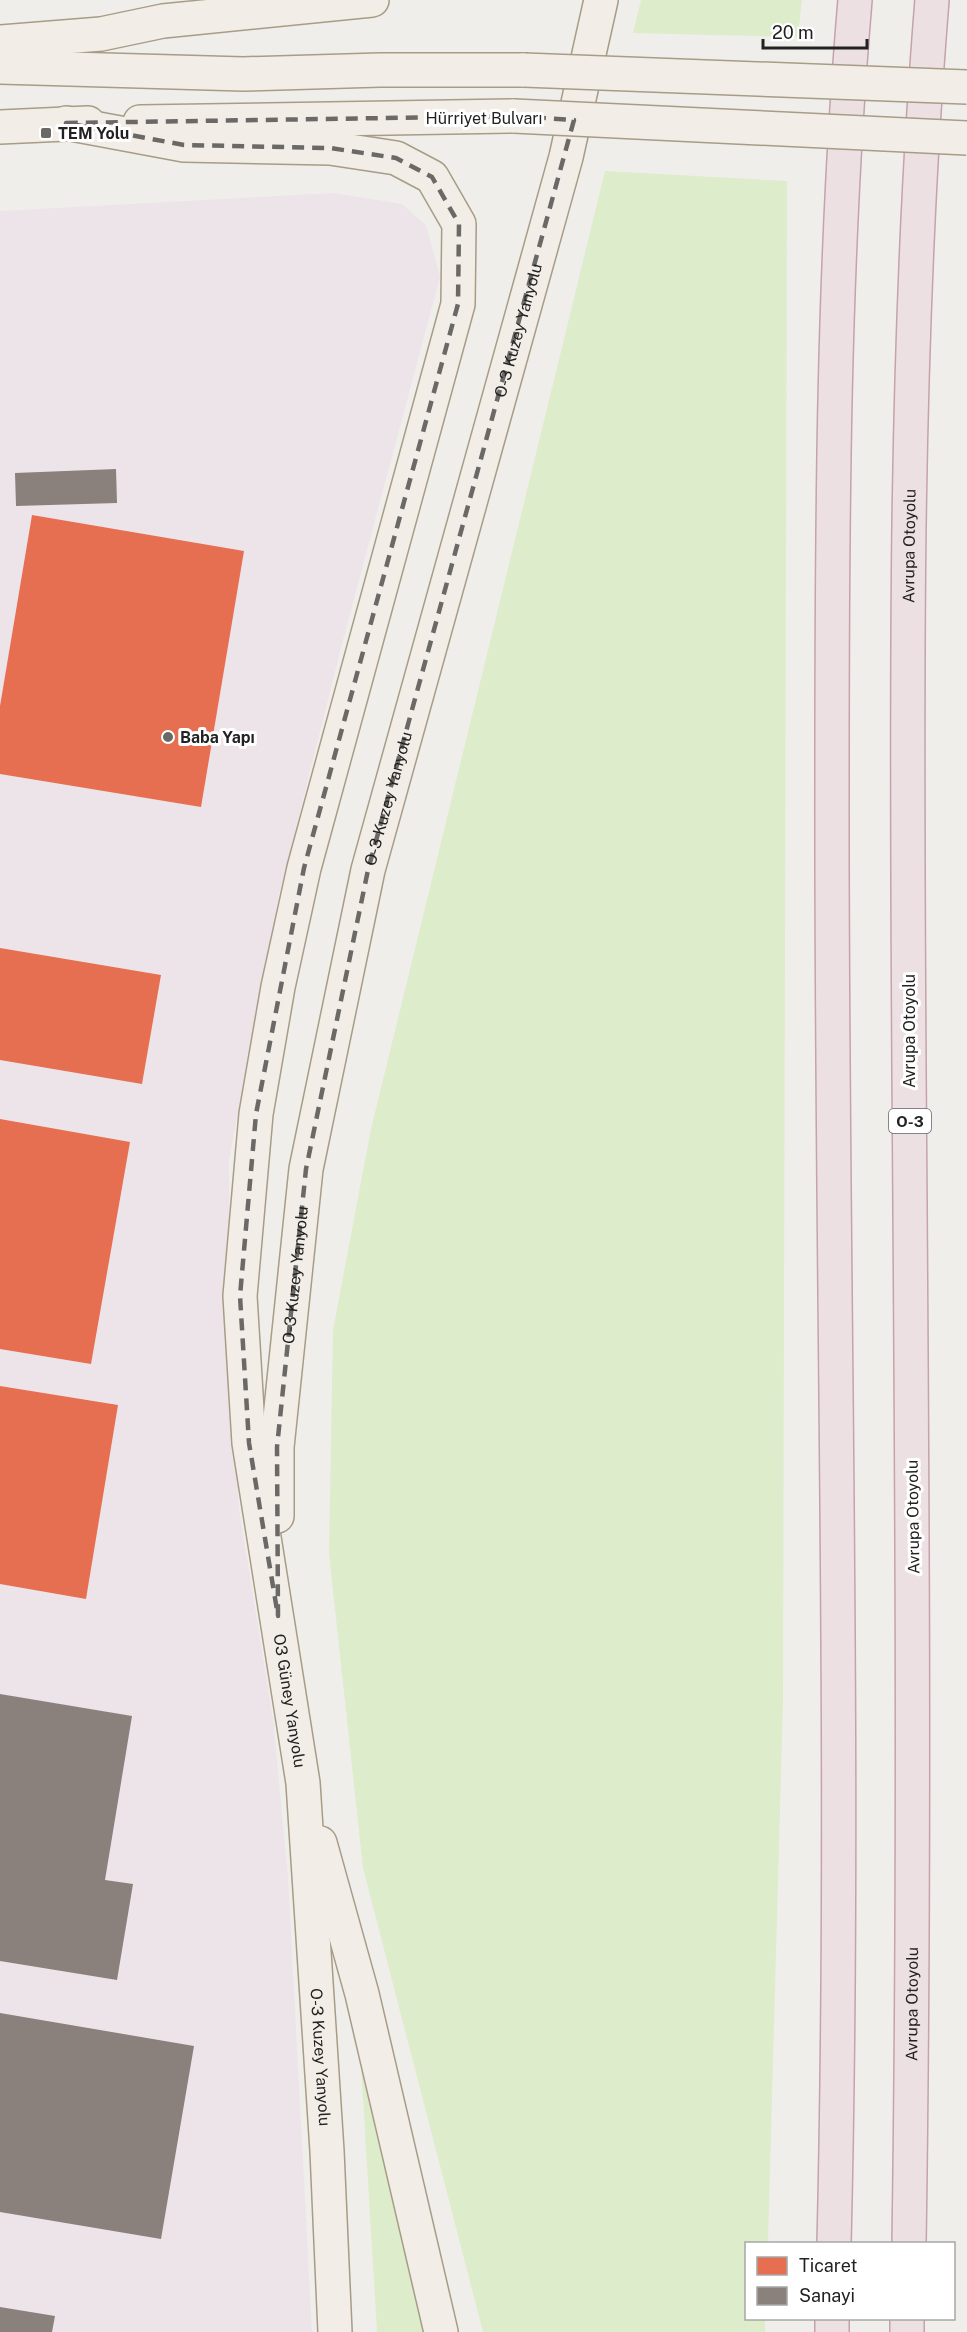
<svg xmlns="http://www.w3.org/2000/svg" width="967" height="2332" font-family="'Public Sans',sans-serif">
  <rect width="100%" height="100%" fill="#f0eeeb"/>
  <polygon fill="#ede4e9" points="334,193 402,204 426,225 440,277 342,644 279,895 229,1160 230,1314 239,1509 273,1718 288,1877 312,2332 0,2332 0,211"/>
  <g fill="#ddeccb">
    <polygon points="641,0 802,0 798,37 633,33"/>
    <polygon points="605,171 787,181 783,1701 768,2243 746,2244 746,2318 765,2319 765,2332 483,2332 363,1868 329,1554 333,1330 371,1129"/>
    <polygon points="360,2049 424,2332 377,2332"/>
  </g>
  <g fill="#e76f51">
    <polygon points="32,515 244,551 201,807 0,774 0,706"/>
    <polygon points="0,948 161,975 142,1084 0,1060"/>
    <polygon points="0,1119 130,1142 91,1364 0,1349"/>
    <polygon points="0,1386 118,1405 86,1599 0,1584"/>
  </g>
  <g fill="#8a817c">
    <polygon points="116,469 117,503 16,506 15,473"/>
    <polygon points="0,1694 132,1716 105,1880 133,1884 117,1980 0,1961"/>
    <polygon points="0,2013 194,2046 161,2239 0,2212"/>
    <polygon points="0,2307 55,2316 52,2332 0,2332"/>
  </g>
  <g fill="none" stroke-linecap="round" stroke-linejoin="round">
    <defs>
      <g id="primary">
        <polyline points="0,42 101,34 163,21 372,0"/>
        <polyline points="0,67 243,74 380,70 524,70"/>
        <polyline points="140,122 514,116"/>
        <path id="s1" d="M66,123L184,145L330,148L396,158L432,177L459,224L458,304L304,868L278,987L256,1114L240,1296L249,1443L303,1783L327,2151L335,2332"/>
        <polyline points="0,127 88,123"/>
        <path id="s2" d="M277,1516V1447L306,1169L368,870L566,157L601,0"/>
        <polyline points="320,1843 362,1994 441,2332"/>
      </g>
      <g id="highway">
        <path d="M834,2244C846,1755 831,1266 832,778C832,519 833,258 855,0"/>
        <path id="s3" d="M909,2244C915,1852 912,1462 909,1071C907,714 903,356 932,0"/>
        <polyline points="832,2332 832,2318"/>
        <polyline points="907,2332 907,2318"/>
      </g>
    </defs>
    <use href="#primary" stroke="#a79c86" stroke-width="36"/>
    <use href="#highway" stroke="#c5a2ac" stroke-width="36"/>
    <use href="#primary" stroke="#f3ede7" stroke-width="33"/>
    <use href="#highway" stroke="#ece0e2" stroke-width="33"/>
    <defs>
      <g id="primary-bridge">
        <polyline points="524,70 967,87"/>
        <polyline points="514,116 967,138"/>
      </g>
    </defs>
    <use href="#primary-bridge" stroke="#a79c86" stroke-width="36" stroke-linecap="butt"/>
    <use href="#primary-bridge" stroke="#f3ede7" stroke-width="33"/>
  </g>
  <path fill="none" stroke="#6a6968" stroke-width="4.5" stroke-dasharray="12 8" stroke-linejoin="round" d="M514,116L574,120L368,870L306,1169L277,1447L278,1616L249,1443L240,1296L256,1114L304,868L458,304L459,224L432,177L396,158L330,148L184,145L66,123Z"/>
  <g fill="#6a6968" stroke="#fff" stroke-width="2">
    <rect x="40" y="127" width="12" height="12" rx="3"/>
    <circle cx="168" cy="737" r="6"/>
  </g>
  <g text-anchor="middle" dominant-baseline="central" stroke-width="6" stroke-linejoin="round" paint-order="stroke">
    <rect fill="#fff" stroke="#646464" stroke-width="1.5" x="889" y="1109" width="42" height="24" rx="4.5"/>
    <g font-size="15" font-weight="bold" fill="#222">
      <text x="910" y="1121">O-3</text>
    </g>
    <g font-size="16" fill="#222" stroke="#fff">
      <text x="484" y="118">Hürriyet Bulvarı</text>
      <text stroke="none"><textPath href="#s2" startOffset="1214">O-3 Kuzey Yanyolu</textPath></text>
      <text stroke="none"><textPath href="#s3" startOffset="1698">Avrupa Otoyolu</textPath></text>
      <text stroke="none"><textPath href="#s2" startOffset="728">O-3 Kuzey Yanyolu</textPath></text>
      <text transform="translate(909 1031) rotate(-90)">Avrupa Otoyolu</text>
      <text stroke="none"><textPath href="#s2" startOffset="242">O-3 Kuzey Yanyolu</textPath></text>
      <text transform="translate(913 1517) rotate(-91)">Avrupa Otoyolu</text>
      <text stroke="none"><textPath href="#s1" startOffset="1934">O3 Güney Yanyolu</textPath></text>
      <text stroke="none"><textPath href="#s3" startOffset="240">Avrupa Otoyolu</textPath></text>
      <text stroke="none"><textPath href="#s1" startOffset="2292">O-3 Kuzey Yanyolu</textPath></text>
    </g>
    <g font-size="16" font-weight="bold" fill="#222" stroke="#fff" text-anchor="start">
      <text x="58" y="133">TEM Yolu</text>
      <text x="180" y="737">Baba Yapı</text>
    </g>
  </g>
  <rect x="745" y="2242" width="210" height="78" fill="#ffffff" stroke="#a7a7a7" stroke-width="1.5"/>
  <rect x="757" y="2257" width="30" height="18" fill="#e76f51" stroke="#a7a7a7" stroke-width="1.5"/>
  <text x="799" y="2272" font-size="18" fill="#222222">Ticaret</text>
  <rect x="757" y="2287" width="30" height="18" fill="#8a817c" stroke="#a7a7a7" stroke-width="1.5"/>
  <text x="799" y="2302" font-size="18" fill="#222222">Sanayi</text>
  <path d="M763 39v9h104v-9" fill="none" stroke="#222222" stroke-width="3"/>
  <text x="772" y="39" font-size="18" fill="#222222" stroke="#ffffff" stroke-width="4.5" paint-order="stroke">20 m</text>
</svg>
